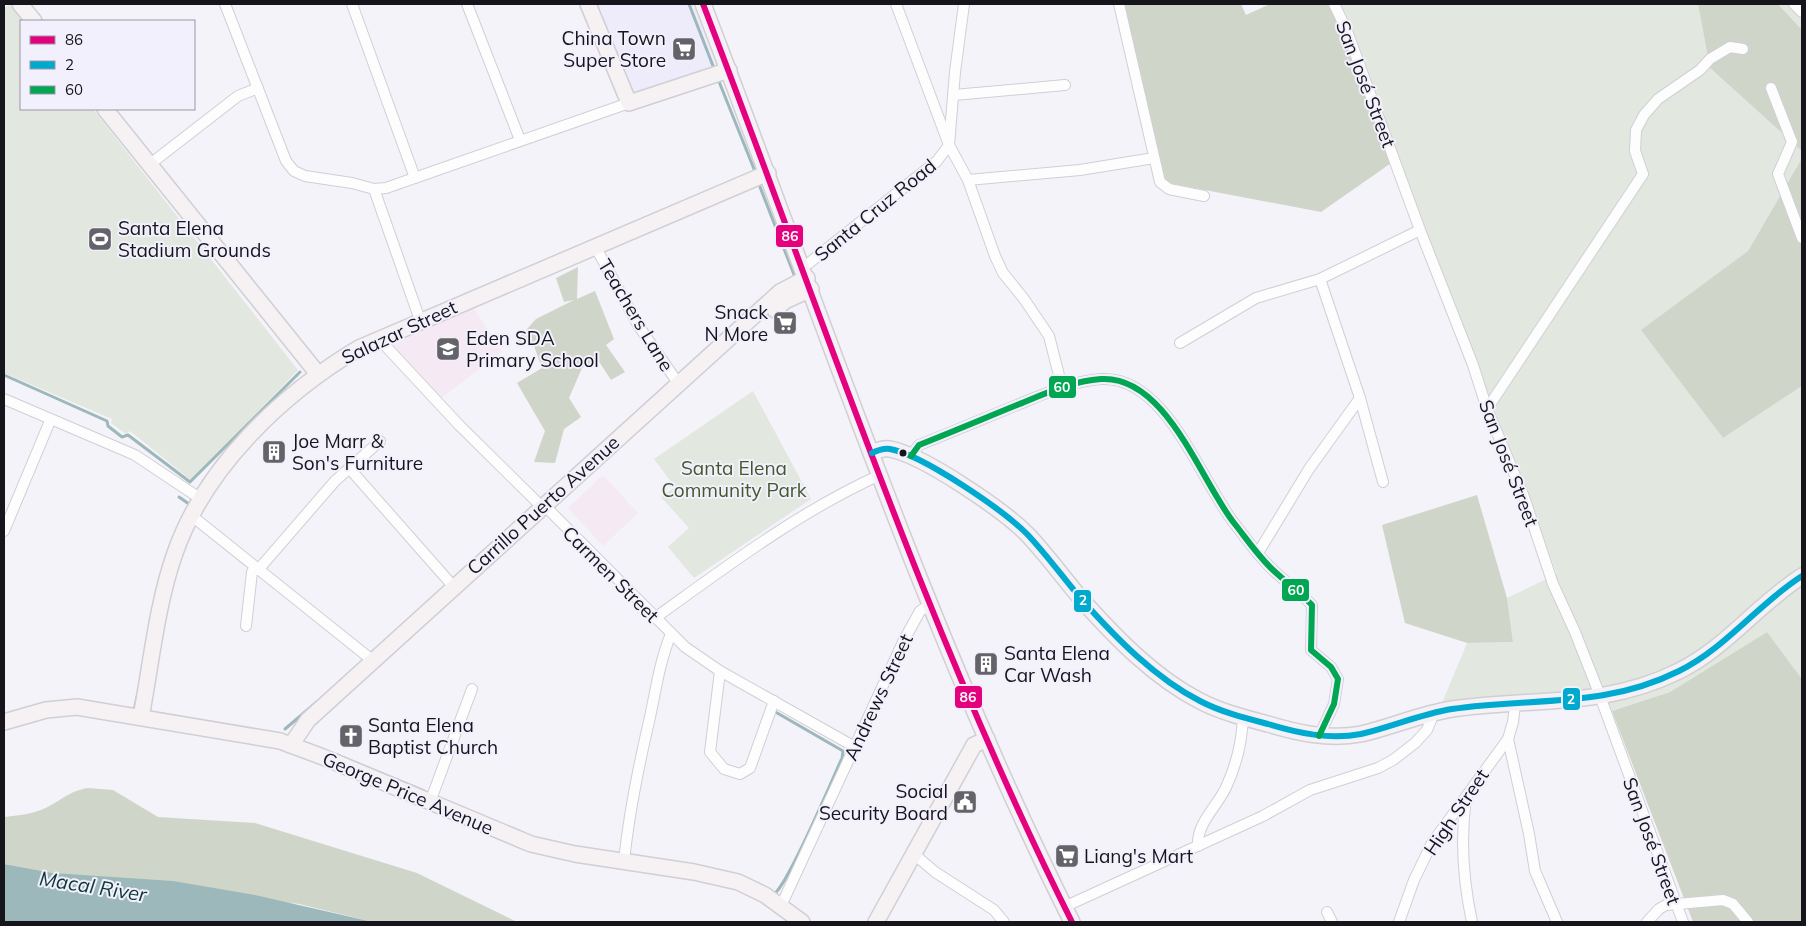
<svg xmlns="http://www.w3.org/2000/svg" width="1806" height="926" font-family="Mulish,sans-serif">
  <rect width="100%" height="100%" fill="#f4f3f9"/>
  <polygon fill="#eeebfa" points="588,4 693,4 722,73 629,103"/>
  <g fill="#f5e9f4">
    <polygon points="471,304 502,352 441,398 393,347 392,340"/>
    <polygon points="603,475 638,513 603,546 568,508"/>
  </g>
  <g fill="#e2e7e0">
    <polygon points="1339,4 1698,4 1710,68 1802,151 1802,158 1748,251 1642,330 1723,438 1802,386 1802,679 1767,632 1670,692 1612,711 1603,689 1572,696 1442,703 1467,643 1513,642 1507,598 1557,574 1397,159"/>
    <polygon points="1778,4 1802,4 1802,30"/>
    <polygon points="10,5 23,21 21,109 93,109 298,370 192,481 130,431 126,434 111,423 112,419 4,373 4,8"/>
    <polygon points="753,391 811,499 694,578 668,547 689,528 661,497 675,487 654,459"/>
  </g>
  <g fill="#cfd6c9">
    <polygon points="1124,4 1241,4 1246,15 1270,4 1339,4 1397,159 1321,212 1163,182"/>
    <polygon points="1698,4 1778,4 1802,30 1802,151 1710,68"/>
    <polygon points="1802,158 1802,386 1723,438 1641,330 1748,251"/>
    <polygon points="578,267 577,299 595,291 614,339 606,345 625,372 611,380 598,360 582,368 569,398 581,417 564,429 555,463 534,462 545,431 517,383 542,368 534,346 516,341 536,319 574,300 564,302 556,278"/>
    <polygon points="1477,495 1507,598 1513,642 1467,643 1405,623 1382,525"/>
    <polygon points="1767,632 1802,679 1802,922 1693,922 1612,711 1670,692"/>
    <path d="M88,788L113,790L158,817L255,823L417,873L517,922H373L299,904L53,873L4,864V817C21,815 37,814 53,804C67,796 71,791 88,788Z"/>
  </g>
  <polygon fill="#9cb8bb" points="4,864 53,873 173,881 255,895 373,922 4,922"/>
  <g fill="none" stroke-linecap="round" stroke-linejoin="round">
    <g stroke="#9cb8bb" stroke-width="3">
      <polyline points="689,4 715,71"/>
      <polyline points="718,79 754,169"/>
      <polyline points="760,187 795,277"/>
      <polyline points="4,375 107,421 108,426 122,437 128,435 190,482 300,372"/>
      <polyline points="179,497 189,504 188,508"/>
      <path d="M772,710L843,751L842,758C832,780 788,886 773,895"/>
      <polyline points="134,711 137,697"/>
      <polyline points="285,729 318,701"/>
      <polyline points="337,755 424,791"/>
    </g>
    <defs>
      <g id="street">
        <polyline points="225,4 286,161 294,171 305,176 352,183 374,189 386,188 629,103"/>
        <polyline points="352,4 415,178"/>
        <polyline points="467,4 520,140"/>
        <polyline points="896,4 949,145 968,180 995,256 1003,273 1024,299 1049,336 1062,387"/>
        <polyline points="1119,4 1160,182 1169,189 1204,196"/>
        <polyline points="1334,4 1347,31 1420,230 1473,365 1487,409 1524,497 1553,584 1575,632 1597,688 1683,922"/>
        <polyline points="1794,4 1802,12"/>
        <polyline points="1771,88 1792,142 1778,174 1802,238"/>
        <polyline points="954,95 1065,85"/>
        <polyline points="149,165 238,96 258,88"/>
        <polyline points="968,180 1080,170 1154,158"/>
        <polyline points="374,189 420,320"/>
        <polyline points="595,246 638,325 678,383"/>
        <polyline points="802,266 809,263 937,161 949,145 955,72 964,4"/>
        <polyline points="1320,279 1360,398 1383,482"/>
        <polyline points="379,339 459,425 541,506 550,511 685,647 720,671 855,747"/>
        <polyline points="1180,343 1256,298 1320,279 1420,230"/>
        <polyline points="4,399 135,455 201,499"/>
        <polyline points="1487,409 1643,174 1635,151 1636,130 1644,115 1658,99 1700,70 1710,59 1730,47 1743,49"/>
        <path d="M911,456L919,445C952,432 985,418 1017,405C1044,394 1072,381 1101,379C1166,375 1200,480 1234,523C1246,538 1258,556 1273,570C1286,582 1299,592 1312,605L1311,650L1331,667L1338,679L1334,704L1319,736"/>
        <polyline points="349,468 453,586"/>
        <polyline points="192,516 372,660"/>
        <polyline points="4,531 50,421"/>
        <polyline points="1258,553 1309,469 1360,398"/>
        <polyline points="258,570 335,481 380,441"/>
        <path d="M655,618C727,566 800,511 880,475"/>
        <polyline points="246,626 252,572 255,567"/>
        <polyline points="720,671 710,752 724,769 740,774 750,768 774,701"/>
        <polyline points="1508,739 1529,834 1535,871 1557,922"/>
        <path d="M1466,798C1460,841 1463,880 1472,922"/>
        <polyline points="430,802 472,689"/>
        <path d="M1198,846C1196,823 1219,805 1227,785C1237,763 1242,741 1243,717"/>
        <polyline points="914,854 935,872 994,910 1004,922"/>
        <path d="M624,861C629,813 639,764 650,717C656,689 660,660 671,634"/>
        <polyline points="781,906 903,642 920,611 931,604"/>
        <polyline points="1064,907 1263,816 1310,790 1378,768 1393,760 1415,743 1427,730 1434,713"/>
        <polyline points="1327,912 1332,922"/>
        <polyline points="1399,922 1414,880 1432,843 1508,739 1513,722 1515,705"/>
        <polyline points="1647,922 1659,909 1666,905 1723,900 1733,904 1748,922"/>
      </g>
      <g id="secondary">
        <polyline points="20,4 34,21"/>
        <polyline points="588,4 629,103 729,70"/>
        <path d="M703,4C821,311 924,627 1072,922"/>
        <polyline points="105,109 318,374"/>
        <polyline points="775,310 785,301 811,289"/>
        <path d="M872,453C878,450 883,448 890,449C923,455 1003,510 1027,534C1047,555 1064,579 1083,601C1116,638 1155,678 1200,701C1221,712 1245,718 1268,724C1298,733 1329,740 1361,734C1391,727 1421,714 1452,709C1532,697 1603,709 1679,671C1726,648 1758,604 1802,576"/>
        <path d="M141,717C151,665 157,603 175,553C205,467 282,394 359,348L768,173"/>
        <polyline points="4,722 46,710 77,707 280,741 323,757 531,844 575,854 694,872 738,882 765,895 802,922"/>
        <polyline points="291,745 308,720 780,292 807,278"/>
        <polyline points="876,922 974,745 987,739"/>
      </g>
    </defs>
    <use href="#street" stroke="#d0cfd5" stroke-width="12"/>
    <use href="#secondary" stroke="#d0cfd5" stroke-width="18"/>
    <use href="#street" stroke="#fdfdfe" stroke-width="10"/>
    <use href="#secondary" stroke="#f6f1f3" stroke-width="15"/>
    <defs>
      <path id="bus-1" d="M703,4C821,311 924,627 1072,922"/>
      <path id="bus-2" d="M872,453C878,450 883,448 890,449C923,455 1003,510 1027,534C1047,555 1064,579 1083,601C1116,638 1155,678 1200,701C1221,712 1245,718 1268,724C1298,733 1329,740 1361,734C1391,727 1421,714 1452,709C1532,697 1603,709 1679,671C1726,648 1758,604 1802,576"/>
      <path id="bus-3" d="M911,456L919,445C952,432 985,418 1017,405C1044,394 1072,381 1101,379C1166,375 1200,480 1234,523C1246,538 1258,556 1273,570C1286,582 1299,592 1312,605L1311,650L1331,667L1338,679L1334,704L1319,736"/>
    </defs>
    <use href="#bus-1" stroke="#f2f0fc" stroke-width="10"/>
    <use href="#bus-2" stroke="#f2f0fc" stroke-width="10"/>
    <use href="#bus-3" stroke="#f2f0fc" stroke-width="10"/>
    <use href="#bus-1" stroke="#e5007d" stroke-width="6"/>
    <use href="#bus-2" stroke="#00a9ce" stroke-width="6"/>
    <use href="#bus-3" stroke="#00a651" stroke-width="6"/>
  </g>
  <defs>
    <symbol id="supermarket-square" viewBox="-11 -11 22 22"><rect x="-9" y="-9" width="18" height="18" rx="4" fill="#646369" stroke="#f2f0fc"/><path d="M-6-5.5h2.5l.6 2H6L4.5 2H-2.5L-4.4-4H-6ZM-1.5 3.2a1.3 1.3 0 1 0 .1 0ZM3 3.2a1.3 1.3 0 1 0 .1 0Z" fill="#fff"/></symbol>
    <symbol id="stadium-square" viewBox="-11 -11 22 22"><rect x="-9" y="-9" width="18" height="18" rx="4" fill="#646369" stroke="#f2f0fc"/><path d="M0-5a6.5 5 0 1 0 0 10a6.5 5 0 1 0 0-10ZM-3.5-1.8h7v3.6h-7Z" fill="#fff"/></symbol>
    <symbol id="school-square" viewBox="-11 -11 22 22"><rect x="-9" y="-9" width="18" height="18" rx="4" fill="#646369" stroke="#f2f0fc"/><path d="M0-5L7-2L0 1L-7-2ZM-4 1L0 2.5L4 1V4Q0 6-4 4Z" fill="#fff"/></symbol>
    <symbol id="building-square" viewBox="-11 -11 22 22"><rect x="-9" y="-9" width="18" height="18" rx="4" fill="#646369" stroke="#f2f0fc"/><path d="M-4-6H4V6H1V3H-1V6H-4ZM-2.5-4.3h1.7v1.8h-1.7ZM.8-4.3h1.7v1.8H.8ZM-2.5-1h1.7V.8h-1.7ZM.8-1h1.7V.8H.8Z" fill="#fff"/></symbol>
    <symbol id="church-square" viewBox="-11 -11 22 22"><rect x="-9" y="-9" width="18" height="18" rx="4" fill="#646369" stroke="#f2f0fc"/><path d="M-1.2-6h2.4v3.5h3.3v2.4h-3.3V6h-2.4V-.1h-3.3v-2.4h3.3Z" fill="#fff"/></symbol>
    <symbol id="civic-square" viewBox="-11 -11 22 22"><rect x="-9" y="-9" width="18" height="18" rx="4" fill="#646369" stroke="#f2f0fc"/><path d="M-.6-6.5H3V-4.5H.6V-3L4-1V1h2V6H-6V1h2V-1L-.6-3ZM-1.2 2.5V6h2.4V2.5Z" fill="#fff"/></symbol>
  </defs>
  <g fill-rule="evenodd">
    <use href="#supermarket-square" x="670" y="35" width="28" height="28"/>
    <use href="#stadium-square" x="86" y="225" width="28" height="28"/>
    <use href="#supermarket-square" x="771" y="309" width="28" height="28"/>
    <use href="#school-square" x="434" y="335" width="28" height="28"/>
    <use href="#building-square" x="260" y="438" width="28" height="28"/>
    <use href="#building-square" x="972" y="650" width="28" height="28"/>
    <use href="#church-square" x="337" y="722" width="28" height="28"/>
    <use href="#civic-square" x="951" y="788" width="28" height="28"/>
    <use href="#supermarket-square" x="1053" y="842" width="28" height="28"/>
  </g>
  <circle fill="#16151c" stroke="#f2f0fc" stroke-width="2" cx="903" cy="453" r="4.5"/>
  <g text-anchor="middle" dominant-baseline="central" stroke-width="4" stroke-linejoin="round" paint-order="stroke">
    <g font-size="19" fill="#16151c" stroke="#f2f0fc" text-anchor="start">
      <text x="666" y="38" text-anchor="end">China Town<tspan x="666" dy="22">Super Store</tspan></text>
      <text x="118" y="228">Santa Elena<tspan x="118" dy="22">Stadium Grounds</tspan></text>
      <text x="768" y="312" text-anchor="end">Snack<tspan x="768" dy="22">N More</tspan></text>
      <text x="466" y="338">Eden SDA<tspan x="466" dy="22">Primary School</tspan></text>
      <text x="292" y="441">Joe Marr &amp;<tspan x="292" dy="22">Son's Furniture</tspan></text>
      <text x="1004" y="653">Santa Elena<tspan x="1004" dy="22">Car Wash</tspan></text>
      <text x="368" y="725">Santa Elena<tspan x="368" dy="22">Baptist Church</tspan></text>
      <text x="948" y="791" text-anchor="end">Social<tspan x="948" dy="22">Security Board</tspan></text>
      <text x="1084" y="856">Liang's Mart</text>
    </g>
    <g font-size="19" fill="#16151c" stroke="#f2f0fc">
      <text transform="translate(1366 84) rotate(69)">San José Street</text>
      <text transform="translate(875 210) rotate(-39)">Santa Cruz Road</text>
      <text transform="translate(636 315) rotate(59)">Teachers Lane</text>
      <text transform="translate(399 332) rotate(-25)">Salazar Street</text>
      <text transform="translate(1509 463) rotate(69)">San José Street</text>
      <text transform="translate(543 505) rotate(-42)">Carrillo Puerto Avenue</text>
      <text transform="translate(611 574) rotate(45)">Carmen Street</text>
      <text transform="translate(878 697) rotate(-65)">Andrews Street</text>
      <text transform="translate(408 793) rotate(23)">George Price Avenue</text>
      <text transform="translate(1456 812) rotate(-56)">High Street</text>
      <text transform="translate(1652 841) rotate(70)">San José Street</text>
    </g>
    <g font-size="19" fill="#43592c" stroke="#f2f0fc">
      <text x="734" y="468">Santa Elena<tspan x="734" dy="22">Community Park</tspan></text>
    </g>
    <g font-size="20" font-style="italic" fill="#0c3638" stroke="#f2f0fc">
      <text transform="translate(93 886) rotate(9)">Macal River</text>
    </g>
  </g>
  <g stroke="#f2f0fc" stroke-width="2">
    <rect x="775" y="224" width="29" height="24" rx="5" fill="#e5007d"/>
    <rect x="1048" y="375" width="29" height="24" rx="5" fill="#00a651"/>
    <rect x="1281" y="578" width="29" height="24" rx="5" fill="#00a651"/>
    <rect x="1073" y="589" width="19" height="24" rx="5" fill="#00a9ce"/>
    <rect x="954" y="685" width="29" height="24" rx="5" fill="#e5007d"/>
    <rect x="1562" y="687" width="19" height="24" rx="5" fill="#00a9ce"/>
  </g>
  <g font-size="14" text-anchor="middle" font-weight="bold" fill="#fff">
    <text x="790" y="241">86</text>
    <text x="1062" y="392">60</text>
    <text x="1296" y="595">60</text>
    <text x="1083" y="605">2</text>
    <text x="968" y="702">86</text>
    <text x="1571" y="704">2</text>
  </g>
  <rect width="1806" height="926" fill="none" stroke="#16151c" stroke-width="10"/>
  <rect x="20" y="20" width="175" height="90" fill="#f2f0fc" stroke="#9a98a2"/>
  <rect x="30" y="36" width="25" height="8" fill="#e5007d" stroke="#9a98a2"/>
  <text x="65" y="45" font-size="15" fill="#16151c">86</text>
  <rect x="30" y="61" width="25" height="8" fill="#00a9ce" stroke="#9a98a2"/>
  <text x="65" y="70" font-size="15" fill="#16151c">2</text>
  <rect x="30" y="86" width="25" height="8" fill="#00a651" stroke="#9a98a2"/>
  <text x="65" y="95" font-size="15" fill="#16151c">60</text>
</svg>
